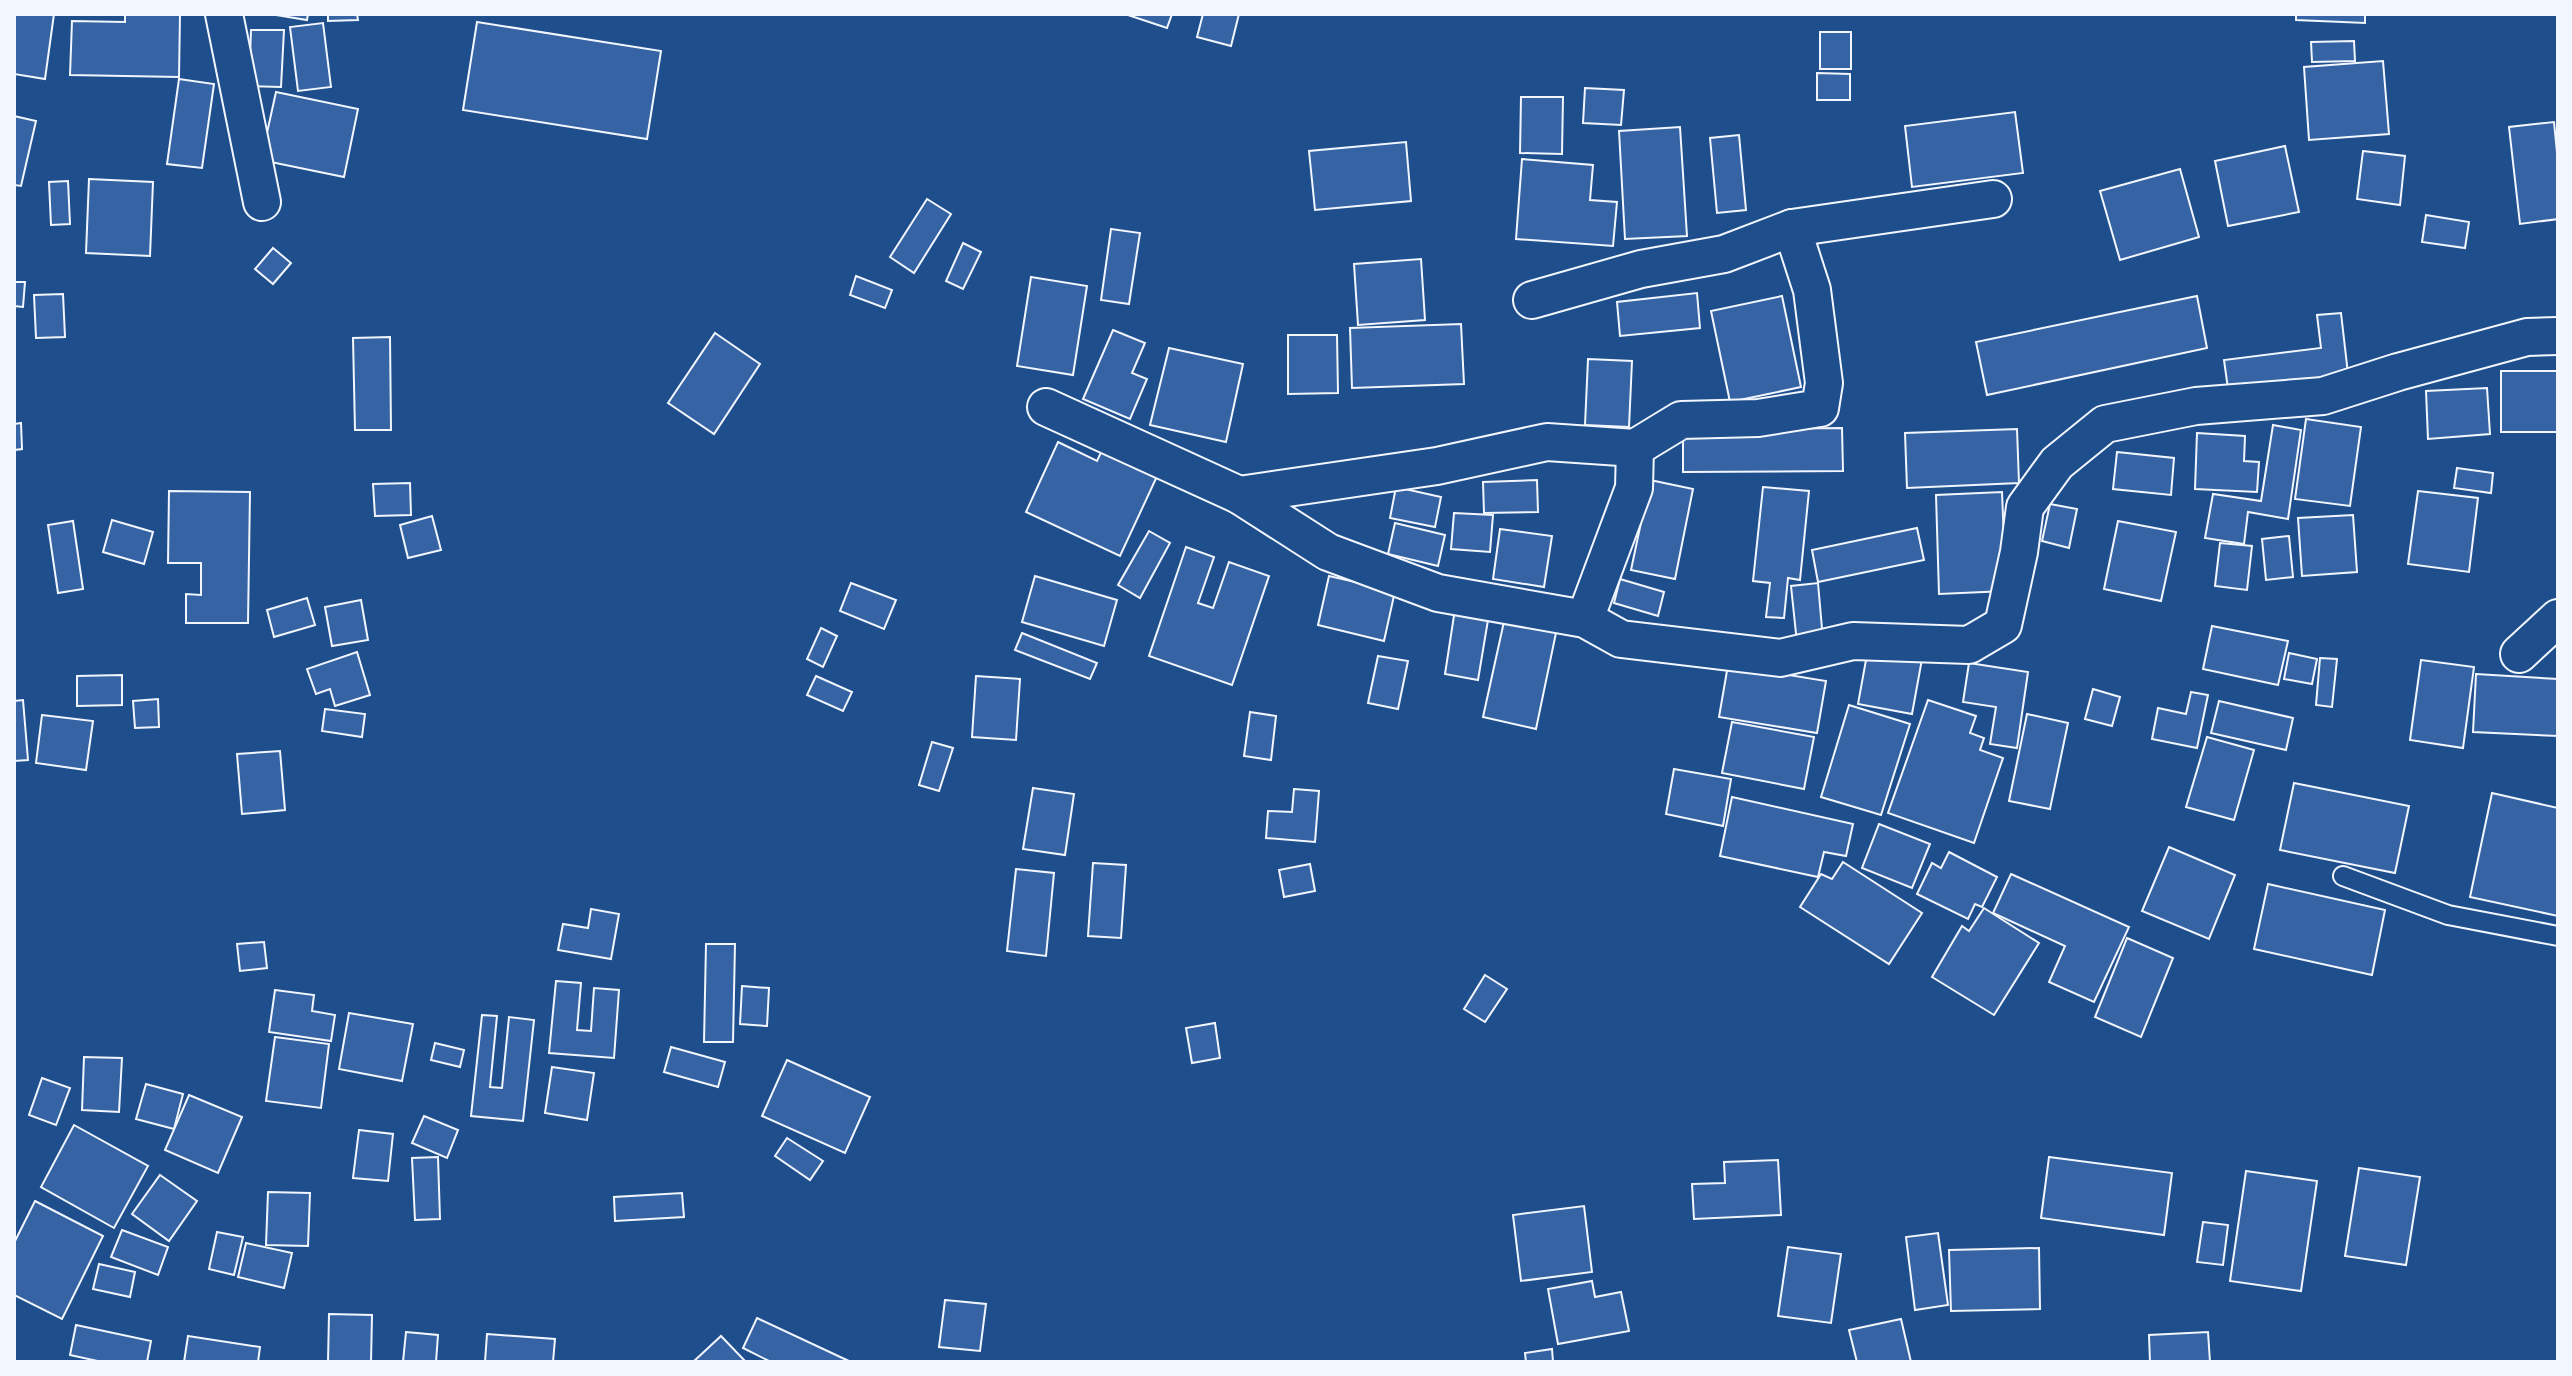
<svg xmlns="http://www.w3.org/2000/svg" width="2572" height="1376" font-family="'Source Serif 4',serif">
  <rect width="100%" height="100%" fill="#1f4e8c"/>
  <g fill="#3563a3" stroke="#f2f6ff" stroke-width="2">
    <polygon points="14,14 54,14 45,79 14,74"/>
    <polygon points="125,14 180,14 179,77 70,75 72,21 125,22"/>
    <polygon points="270,14 308,14 307,20"/>
    <polygon points="328,14 357,14 358,20 328,21"/>
    <polygon points="1125,14 1172,14 1167,28"/>
    <polygon points="1203,14 1239,14 1231,46 1197,37"/>
    <polygon points="2296,14 2365,14 2365,23 2296,20"/>
    <polygon points="477,22 661,51 647,139 463,110"/>
    <polygon points="323,23 331,87 298,91 290,27"/>
    <polygon points="251,30 284,30 281,87 249,86"/>
    <rect x="1820" y="32" width="31" height="37"/>
    <polygon points="2354,41 2355,61 2312,62 2311,42"/>
    <polygon points="2383,61 2389,134 2309,140 2304,67"/>
    <polygon points="1817,73 1850,74 1850,100 1817,100"/>
    <polygon points="179,79 214,84 202,168 167,164"/>
    <polygon points="1585,88 1624,90 1621,125 1583,123"/>
    <polygon points="276,92 358,109 344,177 261,160"/>
    <polygon points="1521,97 1563,97 1562,154 1520,153"/>
    <polygon points="2015,112 2023,173 1912,187 1905,126"/>
    <polygon points="14,116 36,121 21,186 14,185"/>
    <polygon points="2554,122 2558,163 2558,219 2520,224 2509,127"/>
    <polygon points="1680,127 1687,236 1625,239 1619,131"/>
    <polygon points="1739,135 1746,210 1717,213 1710,138"/>
    <polygon points="1406,142 1411,201 1315,210 1309,151"/>
    <polygon points="2285,146 2299,212 2228,226 2215,161"/>
    <polygon points="2363,151 2405,156 2400,205 2357,199"/>
    <polygon points="1522,159 1593,165 1590,200 1617,202 1613,246 1516,239"/>
    <polygon points="2180,169 2199,237 2120,260 2100,191"/>
    <polygon points="89,179 153,182 150,256 86,253"/>
    <polygon points="68,181 70,224 51,225 49,182"/>
    <polygon points="927,199 951,214 914,273 890,257"/>
    <polygon points="2426,215 2469,222 2465,248 2422,242"/>
    <polygon points="1111,229 1140,233 1129,304 1101,300"/>
    <polygon points="963,243 981,252 963,289 946,281"/>
    <polygon points="273,248 291,263 273,284 255,269"/>
    <polygon points="1421,259 1425,320 1358,325 1354,264"/>
    <polygon points="856,276 892,290 885,308 850,295"/>
    <polygon points="1031,277 1087,286 1073,375 1017,366"/>
    <polygon points="14,282 25,282 23,307 14,306"/>
    <polygon points="1697,293 1700,328 1620,336 1617,302"/>
    <polygon points="63,294 65,337 36,338 34,295"/>
    <polygon points="1782,296 1801,387 1730,402 1711,311"/>
    <polygon points="2197,296 2207,348 1987,395 1976,342"/>
    <polygon points="2341,313 2348,374 2228,389 2224,360 2321,348 2317,315"/>
    <polygon points="1461,324 1464,384 1352,388 1350,328"/>
    <polygon points="1113,330 1145,343 1132,373 1147,379 1130,419 1083,399"/>
    <polygon points="715,333 760,364 714,434 668,403"/>
    <polygon points="1288,335 1337,335 1338,393 1288,394"/>
    <polygon points="390,337 391,430 355,430 353,338"/>
    <polygon points="1169,348 1243,364 1226,442 1150,425"/>
    <polygon points="1588,359 1632,361 1629,427 1585,425"/>
    <rect x="2501" y="371" width="57" height="61"/>
    <polygon points="2487,388 2490,434 2428,439 2426,391"/>
    <polygon points="2306,419 2361,427 2350,506 2295,499"/>
    <polygon points="21,423 22,449 14,450 14,424"/>
    <polygon points="2273,425 2301,430 2288,519 2248,512 2244,544 2205,538 2213,494 2261,501"/>
    <polygon points="1842,428 1843,471 1683,472 1683,430"/>
    <polygon points="2017,429 2019,483 1907,488 1905,433"/>
    <polygon points="2197,433 2245,436 2244,461 2259,462 2257,492 2195,489"/>
    <polygon points="1058,442 1097,461 1104,446 1159,472 1120,556 1026,512"/>
    <polygon points="2117,452 2174,458 2171,495 2113,489"/>
    <polygon points="2457,468 2493,473 2491,493 2454,488"/>
    <polygon points="1537,480 1538,512 1484,513 1483,482"/>
    <polygon points="1650,480 1693,489 1675,579 1631,570"/>
    <polygon points="410,483 411,515 375,516 373,484"/>
    <polygon points="1396,487 1441,497 1435,527 1390,518"/>
    <polygon points="1763,487 1809,491 1800,580 1788,578 1784,618 1766,617 1770,583 1753,581"/>
    <polygon points="169,491 250,492 248,623 186,623 186,594 201,595 201,563 168,563"/>
    <polygon points="2418,491 2478,498 2469,572 2408,564"/>
    <polygon points="2002,492 2006,591 1939,594 1936,495"/>
    <polygon points="2050,504 2077,509 2069,548 2042,541"/>
    <polygon points="1454,513 1493,515 1490,552 1451,549"/>
    <polygon points="2353,515 2357,572 2302,576 2298,518"/>
    <polygon points="432,516 441,550 408,558 400,525"/>
    <polygon points="112,520 153,532 144,564 103,552"/>
    <polygon points="73,521 83,589 58,593 48,525"/>
    <polygon points="2118,521 2176,532 2161,601 2104,589"/>
    <polygon points="1395,523 1445,535 1438,566 1388,554"/>
    <polygon points="1917,528 1924,560 1818,582 1812,550"/>
    <polygon points="1500,529 1552,536 1544,587 1493,579"/>
    <polygon points="1149,531 1170,543 1140,598 1118,585"/>
    <polygon points="2289,536 2293,577 2266,580 2262,539"/>
    <polygon points="2220,543 2252,546 2247,590 2215,586"/>
    <polygon points="1186,547 1214,557 1198,603 1213,608 1229,562 1269,576 1232,685 1149,656"/>
    <polygon points="1035,576 1117,600 1104,646 1022,622"/>
    <polygon points="1329,576 1395,591 1384,641 1318,625"/>
    <polygon points="1620,579 1664,592 1658,616 1614,603"/>
    <polygon points="851,583 896,600 884,629 840,611"/>
    <polygon points="1818,583 1823,640 1797,643 1791,586"/>
    <polygon points="307,598 315,625 274,637 267,610"/>
    <polygon points="361,600 368,640 332,646 325,607"/>
    <polygon points="1455,609 1489,614 1478,680 1445,674"/>
    <polygon points="1505,617 1557,628 1536,729 1483,717"/>
    <polygon points="2212,626 2288,641 2278,685 2203,669"/>
    <polygon points="821,628 837,636 823,667 807,659"/>
    <polygon points="1022,633 1097,663 1090,679 1015,650"/>
    <polygon points="1868,649 1922,659 1912,714 1858,704"/>
    <polygon points="357,652 370,695 335,706 330,689 316,694 307,669"/>
    <polygon points="2289,653 2317,659 2312,684 2284,679"/>
    <polygon points="1378,656 1408,661 1398,709 1368,703"/>
    <polygon points="2320,658 2337,659 2332,707 2316,705"/>
    <polygon points="2421,660 2474,667 2463,748 2410,740"/>
    <polygon points="1969,663 2028,672 2017,748 1990,744 1996,707 1963,702"/>
    <polygon points="1728,665 1826,681 1817,733 1719,717"/>
    <polygon points="2476,674 2558,679 2558,736 2473,732"/>
    <polygon points="122,675 122,705 77,706 77,676"/>
    <polygon points="816,676 852,692 843,711 807,695"/>
    <polygon points="976,676 1020,679 1016,740 972,737"/>
    <polygon points="2093,689 2120,697 2112,726 2085,719"/>
    <polygon points="2191,692 2208,695 2197,748 2152,739 2158,708 2186,714"/>
    <polygon points="158,699 159,727 135,728 133,701"/>
    <polygon points="23,700 28,760 14,761 14,701"/>
    <polygon points="1928,700 1976,716 1970,733 1984,738 1980,750 2003,758 1974,843 1888,813"/>
    <polygon points="2219,701 2293,718 2286,750 2211,733"/>
    <polygon points="1849,705 1910,724 1881,815 1821,797"/>
    <polygon points="325,709 365,714 362,737 322,731"/>
    <polygon points="1250,712 1276,716 1271,760 1244,756"/>
    <polygon points="2027,714 2068,723 2050,809 2009,801"/>
    <polygon points="42,715 93,721 86,770 36,763"/>
    <polygon points="1732,722 1814,737 1804,789 1722,773"/>
    <polygon points="2207,737 2254,750 2234,820 2186,807"/>
    <polygon points="932,742 953,748 939,791 919,785"/>
    <polygon points="280,751 285,810 242,814 237,754"/>
    <polygon points="1674,769 1731,779 1723,826 1666,814"/>
    <polygon points="2294,783 2409,806 2395,873 2280,850"/>
    <polygon points="1033,788 1074,794 1065,855 1023,849"/>
    <polygon points="1294,789 1319,791 1315,842 1266,838 1268,811 1292,812"/>
    <polygon points="2492,793 2558,808 2558,916 2470,897"/>
    <polygon points="1732,797 1853,824 1846,856 1824,852 1818,877 1720,856"/>
    <polygon points="1879,824 1930,844 1912,888 1862,868"/>
    <polygon points="2169,847 2235,875 2209,939 2142,911"/>
    <polygon points="1949,852 1997,877 1982,907 1975,904 1968,919 1917,894 1932,863 1941,868"/>
    <polygon points="1843,862 1922,913 1889,964 1800,907 1821,874 1832,879"/>
    <polygon points="1093,863 1126,865 1121,938 1088,936"/>
    <polygon points="1310,864 1315,891 1284,897 1279,870"/>
    <polygon points="1016,869 1054,873 1046,956 1007,951"/>
    <polygon points="2011,874 2129,927 2094,1002 2049,982 2065,946 1993,913"/>
    <polygon points="2268,884 2385,910 2372,975 2254,949"/>
    <polygon points="1984,908 2039,943 1994,1015 1932,977 1962,926 1969,931"/>
    <polygon points="591,909 619,914 611,959 558,950 563,924 588,928"/>
    <polygon points="2127,938 2173,958 2141,1037 2095,1017"/>
    <polygon points="264,942 267,968 240,971 237,944"/>
    <polygon points="706,944 735,944 733,1042 704,1042"/>
    <polygon points="1485,975 1507,989 1485,1022 1464,1009"/>
    <polygon points="556,981 581,983 577,1030 591,1031 594,988 619,990 614,1058 549,1053"/>
    <polygon points="742,986 769,988 767,1026 740,1024"/>
    <polygon points="275,990 314,995 312,1011 335,1015 331,1041 269,1032"/>
    <polygon points="349,1013 413,1024 402,1081 339,1069"/>
    <polygon points="482,1015 497,1016 490,1087 502,1088 509,1017 534,1020 523,1121 471,1116"/>
    <polygon points="1215,1023 1220,1058 1192,1063 1186,1028"/>
    <polygon points="275,1037 329,1044 321,1108 266,1101"/>
    <polygon points="435,1043 464,1050 460,1067 431,1060"/>
    <polygon points="671,1047 725,1062 718,1087 664,1072"/>
    <polygon points="84,1057 122,1058 119,1112 82,1110"/>
    <polygon points="787,1060 870,1097 845,1153 762,1116"/>
    <polygon points="552,1067 594,1073 587,1120 545,1113"/>
    <polygon points="42,1078 70,1088 56,1125 29,1115"/>
    <polygon points="146,1084 183,1094 174,1129 136,1119"/>
    <polygon points="189,1095 242,1117 218,1173 165,1150"/>
    <polygon points="424,1116 458,1130 447,1158 412,1143"/>
    <polygon points="74,1125 148,1166 114,1228 41,1187"/>
    <polygon points="359,1130 393,1134 388,1181 353,1178"/>
    <polygon points="787,1138 823,1161 810,1180 775,1156"/>
    <polygon points="438,1157 440,1219 415,1220 412,1158"/>
    <polygon points="2049,1157 2172,1173 2164,1235 2041,1218"/>
    <polygon points="1778,1160 1781,1215 1694,1219 1692,1184 1725,1183 1724,1162"/>
    <polygon points="2359,1168 2420,1177 2406,1265 2345,1256"/>
    <polygon points="2246,1171 2317,1181 2301,1291 2230,1281"/>
    <polygon points="160,1175 197,1201 169,1241 132,1214"/>
    <polygon points="268,1192 310,1193 308,1246 266,1245"/>
    <polygon points="682,1193 684,1217 615,1221 614,1197"/>
    <polygon points="35,1201 103,1236 62,1319 14,1295 14,1243"/>
    <polygon points="1584,1206 1592,1272 1521,1281 1513,1215"/>
    <polygon points="2203,1222 2228,1225 2223,1265 2197,1262"/>
    <polygon points="122,1230 168,1247 158,1275 111,1257"/>
    <polygon points="217,1232 243,1237 234,1275 209,1269"/>
    <polygon points="1938,1233 1948,1305 1915,1310 1906,1237"/>
    <polygon points="246,1243 292,1253 284,1288 238,1277"/>
    <polygon points="1788,1247 1841,1254 1831,1323 1778,1316"/>
    <polygon points="2039,1248 2040,1309 1951,1311 1949,1250"/>
    <polygon points="99,1264 135,1272 130,1297 93,1289"/>
    <polygon points="1592,1281 1595,1297 1621,1292 1629,1331 1558,1344 1548,1289"/>
    <polygon points="945,1300 986,1304 980,1351 939,1347"/>
    <polygon points="329,1314 372,1315 371,1362 328,1362"/>
    <polygon points="757,1318 851,1362 771,1362 743,1348"/>
    <polygon points="1901,1319 1911,1362 1857,1362 1849,1330"/>
    <polygon points="76,1325 151,1341 147,1362 102,1362 70,1355"/>
    <polygon points="406,1332 438,1335 436,1362 403,1362"/>
    <polygon points="2208,1332 2210,1362 2150,1362 2149,1335"/>
    <polygon points="487,1334 555,1339 553,1362 485,1362"/>
    <polygon points="188,1336 260,1347 258,1362 184,1362"/>
    <polygon points="721,1336 746,1362 693,1362"/>
    <polygon points="1552,1349 1553,1362 1526,1362 1525,1353"/>
  </g>
  <g fill="none" stroke-linecap="round" stroke-linejoin="round">
    <defs>
      <polyline id="service" points="2343,876 2448,915 2558,936"/>
      <g id="minor">
        <polyline points="224,14 262,202"/>
        <polyline points="1792,228 1993,199"/>
        <polyline points="1532,300 1641,269 1724,254 1792,228 1812,290 1824,383 1820,408 1758,418 1681,420 1635,448 1634,488 1585,619"/>
        <polyline points="1046,407 1239,495 1328,552 1438,593 1585,619 1621,639 1780,658 1853,641 1969,645 2003,625 2019,552 2025,507 2057,463 2105,424 2196,406 2323,396 2398,372 2527,337 2558,336"/>
        <polyline points="1239,495 1437,466 1547,442 1635,448"/>
        <polyline points="2519,654 2558,618"/>
      </g>
    </defs>
    <use href="#service" stroke="#f2f6ff" stroke-width="22"/>
    <use href="#minor" stroke="#f2f6ff" stroke-width="40"/>
    <use href="#service" stroke="#1f4e8c" stroke-width="18"/>
    <use href="#minor" stroke="#1f4e8c" stroke-width="36"/>
  </g>
  <rect width="2572" height="1376" fill="none" stroke="#f2f6ff" stroke-width="32"/>
</svg>
